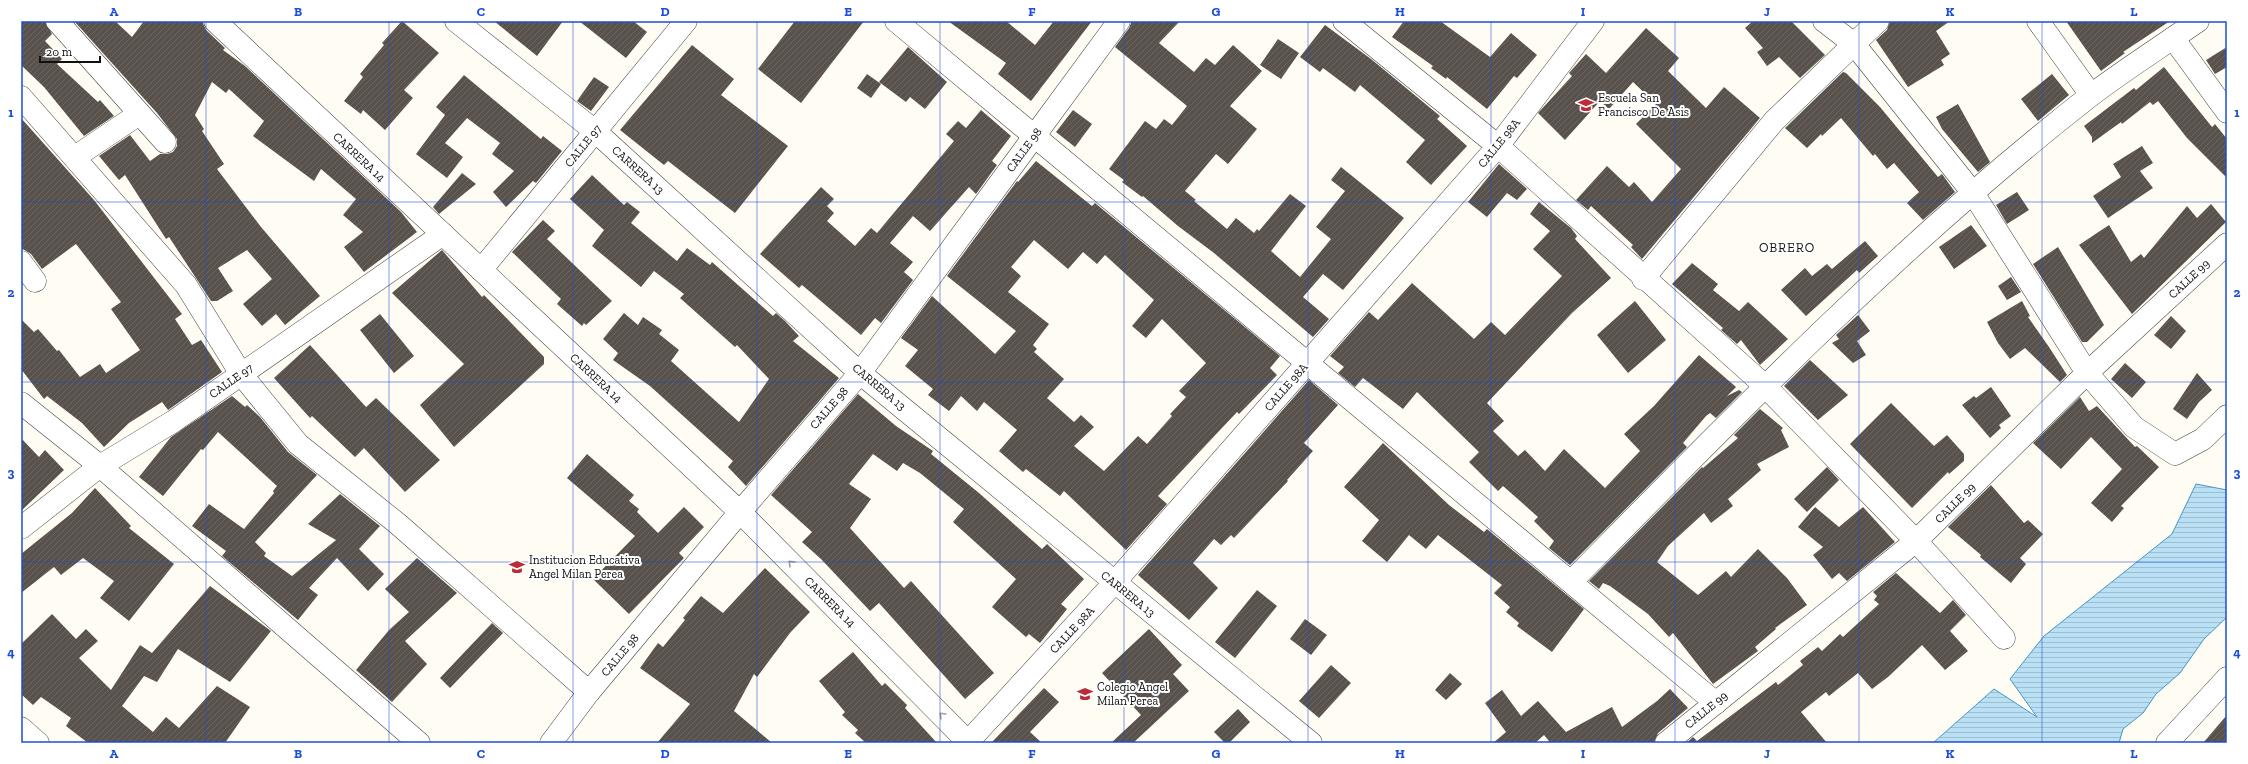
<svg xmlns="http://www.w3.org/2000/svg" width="2248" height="764" font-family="'Zilla Slab',serif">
  <defs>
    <pattern id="water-rules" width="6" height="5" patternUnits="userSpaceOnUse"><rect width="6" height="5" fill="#b9e0f4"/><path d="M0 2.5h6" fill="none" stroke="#9ebfd0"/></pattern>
    <pattern id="building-hatch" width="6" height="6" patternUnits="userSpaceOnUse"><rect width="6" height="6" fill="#58514c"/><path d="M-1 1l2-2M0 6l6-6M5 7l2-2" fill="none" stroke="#6b6561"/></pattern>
  </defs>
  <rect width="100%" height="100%" fill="#fffcf3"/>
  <polygon fill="url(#water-rules)" stroke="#4297c9" points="2196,484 2227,490 2227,617 2204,639 2180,673 2156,694 2143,713 2123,729 2119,743 1933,743 1994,689 2037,717 2010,679 2044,636 2172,534"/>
  <g fill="url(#building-hatch)" fill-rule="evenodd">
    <polygon points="21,21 45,21 52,34 45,41 62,59 57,64 98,102 100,100 114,116 84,136 44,87 21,65"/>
    <polygon points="74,21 115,21 132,37 144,21 202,21 206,30 225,48 223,50 245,66 401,212 417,232 364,272 344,247 363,232 343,215 356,199 321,169 314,181 253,136 264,121 229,89 226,93 212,82 195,115 204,129 202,131 224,164 217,169 261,227 320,296 285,325 276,314 262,326 243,304 272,279 247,250 218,268 233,291 217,301 211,301 169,237 166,239 125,175 119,180 99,156 130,135 150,161 160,154 167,154 173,152 177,146 177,139 157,113"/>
    <polygon points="402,21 439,53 404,90 413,98 385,130 363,110 361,114 344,101 363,77 360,74 384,45 382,43"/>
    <polygon points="494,21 563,21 537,56"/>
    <polygon points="579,21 633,21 647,32 626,58"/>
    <polygon points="795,21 864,21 801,103 758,69"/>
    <polygon points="948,21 1006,21 1035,45 1054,21 1092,21 1031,101 998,74 1006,63"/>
    <polygon points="1132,21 1180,21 1159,43 1194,72 1206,58 1215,65 1233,45 1262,71 1230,106 1257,129 1228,164 1216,154 1185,191 1196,200 1194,201 1227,229 1236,218 1254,233 1257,229 1259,231 1290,194 1306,206 1271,251 1300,277 1331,239 1316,227 1345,191 1331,180 1341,167 1404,218 1343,290 1323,274 1303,297 1329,319 1313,337 1214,253 1178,226 1143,196 1142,197 1122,182 1124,180 1109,169 1145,121 1156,129 1164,119 1172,125 1187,106 1115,47 1129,28"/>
    <polygon points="1404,21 1440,21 1490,57 1511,33 1537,55 1517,78 1514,76 1487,109 1447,77 1446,79 1431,68 1433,66 1392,37"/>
    <polygon points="1753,21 1791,21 1825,55 1800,78 1779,57 1767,66 1757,52 1763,48 1745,28"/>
    <polygon points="1890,21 1950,21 1936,31 1950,54 1941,60 1944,65 1908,87 1876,40 1887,30"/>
    <polygon points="2066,21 2170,21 2123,52 2125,53 2101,71"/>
    <polygon points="1325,25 1371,59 1440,116 1437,119 1467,146 1431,185 1406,162 1425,140 1360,85 1355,92 1323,68 1320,72 1300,57"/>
    <polygon points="1646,28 1679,58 1668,71 1706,108 1724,87 1760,118 1642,259 1631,247 1633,245 1591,206 1588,210 1576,200 1607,166 1629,187 1634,182 1652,202 1681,169 1636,124 1656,104 1633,82 1609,109 1600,101 1565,140 1538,113 1572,76 1569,73 1586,54 1606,73"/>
    <polygon points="1278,39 1299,53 1281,79 1260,65"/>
    <polygon points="692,45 734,79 721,95 788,146 735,213 668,161 664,165 620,130"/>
    <polygon points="908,47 947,82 925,109 910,97 906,102 879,82"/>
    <polygon points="2227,47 2227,67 2215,74 2206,60"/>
    <polygon points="2164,67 2212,127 2215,124 2227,139 2227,178 2187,138 2158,101 2153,105 2150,102 2122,124 2121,122 2092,143 2092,137 2084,126 2134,88 2136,90"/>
    <polygon points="1843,72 1846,73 1880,107 1938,177 1942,174 1955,192 1923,220 1907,203 1919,192 1894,163 1887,169 1875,154 1873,156 1841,118 1822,136 1821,134 1807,148 1785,128"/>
    <polygon points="867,74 881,84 871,98 857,88"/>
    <polygon points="2052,74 2069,95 2038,121 2021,99"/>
    <polygon points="464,75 541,139 543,136 562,151 536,183 533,181 506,207 493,192 514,171 492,154 500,143 467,118 445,143 463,157 447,178 416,154 445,115 436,107"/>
    <polygon points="594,77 609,87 591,111 577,101"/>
    <polygon points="1958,104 1990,162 1978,172 1942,129 1936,117"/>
    <polygon points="981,110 1011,136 992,161 997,165 976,194 969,187 930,231 913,216 890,243 913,262 904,272 913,280 881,323 875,318 861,335 802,285 799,288 760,254 821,187 834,199 827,206 834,213 827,221 855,246 871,228 877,233 954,141 946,134 958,121 966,128"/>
    <polygon points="1073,110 1092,124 1075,147 1056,132"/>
    <polygon points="21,118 94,200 182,314 175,319 192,345 201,340 222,372 168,410 162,402 129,423 104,447 82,423 47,396 44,399 21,369 21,319 34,332 38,329 57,351 59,350 80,377 100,364 106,373 140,350 111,309 121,302 76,244 42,269 31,254 21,248"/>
    <polygon points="2142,146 2153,163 2140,171 2153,188 2108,218 2093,196 2121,177 2113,164"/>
    <path d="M1036,161L1092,206L1095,203L1280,356L1270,368L1277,375L1239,414L1237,412L1158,496L1167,504L1126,550L1064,491L1060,496L1026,469L1023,472L999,451L1017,430L984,402L977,411L961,396L949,411L928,395L933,389L905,366L918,350L901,338L932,296L995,354L1016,331L947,276L1017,181L1018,182ZM1034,240L1068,269L1083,252L1097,264L1105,255L1154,300L1132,326L1146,338L1162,319L1206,363L1179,391L1186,397L1170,414L1172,416L1147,444L1138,436L1104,471L1074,446L1094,427L1081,415L1074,422L1047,398L1064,379L1034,352L1037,349L1033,345L1049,324L1008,292L1021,276L1011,267Z"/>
    <polygon points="1499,164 1527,189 1517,200 1507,193 1487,217 1468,202"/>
    <polygon points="462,173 476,184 439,214 433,207"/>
    <polygon points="592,175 624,205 627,202 640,212 631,223 677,261 687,248 710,265 712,262 773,316 776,313 785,321 799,336 793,341 839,378 746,486 728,467 733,461 650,386 613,360 618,353 603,339 624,313 638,325 643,317 662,330 659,334 679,350 671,361 739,422 769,379 737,345 735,347 680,298 684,294 654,271 641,287 592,246 604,230 570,199"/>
    <polygon points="2017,192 2029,210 2007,224 1996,205"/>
    <polygon points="1539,202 1571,228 1577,236 1575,239 1611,278 1572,313 1487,403 1504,421 1493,431 1518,456 1525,450 1545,471 1564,449 1605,488 1640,451 1624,434 1654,406 1699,355 1736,387 1727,396 1739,390 1742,392 1716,418 1710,413 1706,416 1683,443 1687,447 1570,565 1549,548 1554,541 1534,521 1538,517 1503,486 1498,491 1469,462 1479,452 1417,392 1403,409 1363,378 1355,387 1338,373 1344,367 1330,356 1369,312 1378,320 1412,283 1474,339 1491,322 1505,335 1562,276 1533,249 1550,231 1530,214"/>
    <polygon points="2211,204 2226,222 2132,314 2079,245 2109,225 2131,262 2141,254 2144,258 2187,206 2197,218"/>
    <polygon points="543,220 555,231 547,239 612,301 586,325 584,323 582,326 557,304 561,299 512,252"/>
    <polygon points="1971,225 1987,246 1954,269 1939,247"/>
    <polygon points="1865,241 1878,256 1859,273 1857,270 1806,316 1781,290 1805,268 1812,276 1827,264 1832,269"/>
    <polygon points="2058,247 2104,325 2087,342 2082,342 2033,264"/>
    <polygon points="442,250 482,297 484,295 544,357 544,364 454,447 420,405 464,364 392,293"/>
    <polygon points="1692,263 1718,284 1713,290 1739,311 1748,302 1788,339 1760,365 1741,340 1737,344 1721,330 1723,328 1672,284"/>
    <polygon points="2011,277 2021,292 2007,300 1998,286"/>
    <polygon points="1635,301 1666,340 1628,373 1597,335"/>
    <polygon points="2022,301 2030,316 2028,317 2049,347 2067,375 2060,382 2025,348 2010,359 1998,343 1987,322"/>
    <polygon points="380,314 414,356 394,373 360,330"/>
    <polygon points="1858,315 1870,331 1857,341 1866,355 1853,363 1832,343 1839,339 1836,335"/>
    <polygon points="2171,316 2186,331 2171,349 2154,335"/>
    <polygon points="310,345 366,407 376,398 440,460 405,492 364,448 355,457 312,416 310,418 274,378"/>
    <polygon points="1810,360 1848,395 1818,420 1784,386"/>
    <polygon points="2125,363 2146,382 2132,398 2111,379"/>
    <polygon points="2197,373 2212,390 2199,402 2187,419 2173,409"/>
    <polygon points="1309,380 1338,405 1304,443 1313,451 1287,480 1288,481 1234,538 1231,535 1221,545 1214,539 1193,563 1218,588 1189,620 1138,575"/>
    <polygon points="1991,387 2011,416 1999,425 2001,428 1990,438 1962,405 1974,396 1976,398"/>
    <polygon points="858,394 896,426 933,451 931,454 979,493 1042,549 1047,544 1084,579 1061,604 1067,609 1040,643 1029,634 1026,637 992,607 1016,579 953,522 964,509 920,473 903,463 897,471 873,454 849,484 871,499 850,528 904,588 911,581 994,673 965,699 879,603 870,611 821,559 802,542 812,532 771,495"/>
    <polygon points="232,396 245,407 247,405 260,417 288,452 317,475 255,542 266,553 264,556 292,576 336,540 308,524 340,494 380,526 359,549 384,574 368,591 337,558 309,588 318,595 298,620 222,556 226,551 192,526 209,504 244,529 274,493 273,491 277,486 218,432 203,450 201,449 163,496 139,477 171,437"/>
    <polygon points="2080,397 2089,411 2097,406 2135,447 2137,446 2159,467 2121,506 2124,508 2112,522 2091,503 2122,469 2091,437 2061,469 2033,443"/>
    <polygon points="1891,403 1934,446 1947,435 1964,454 1964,461 1949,474 1948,472 1912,508 1850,444"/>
    <polygon points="1760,409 1783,428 1781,430 1789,447 1757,464 1761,470 1728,499 1733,506 1711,523 1704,513 1668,546 1657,562 1698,595 1726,571 1731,577 1758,549 1787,578 1807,605 1775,628 1776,629 1755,647 1758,651 1713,684 1673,633 1669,637 1648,614 1610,586 1603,583 1599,589 1589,581 1702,467 1703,468 1738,438 1734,435"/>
    <polygon points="21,438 39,457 45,450 64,470 21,511"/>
    <polygon points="1383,443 1449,505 1484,532 1487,529 1584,609 1552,652 1517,626 1519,623 1506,612 1510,607 1494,593 1502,585 1438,535 1426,549 1409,535 1387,562 1362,541 1379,520 1344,487"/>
    <polygon points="587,454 634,495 629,501 639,509 637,512 658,533 684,507 704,527 679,553 684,558 629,614 593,579 635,536 567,478"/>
    <polygon points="1827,467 1839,480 1807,512 1794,499"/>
    <polygon points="1991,485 2024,523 2028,520 2043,534 2020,558 2026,564 2011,583 1980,557 1981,555 1948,527"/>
    <polygon points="95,488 131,526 129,528 174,564 129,621 100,598 114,581 83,558 61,575 54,567 21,593 21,554 72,513"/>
    <polygon points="1815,507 1839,527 1863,507 1895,542 1847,581 1839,573 1832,579 1813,555 1823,547 1798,527"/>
    <polygon points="417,558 457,593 405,641 427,664 392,702 356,670 389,630 409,612 385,589"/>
    <polygon points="765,568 810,612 790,633 757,677 754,674 734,711 772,743 657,743 690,704 640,668 658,643 663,647 685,620 683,618 701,596 723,613"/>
    <polygon points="1896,573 1940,613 1953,600 1966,615 1950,631 1968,651 1945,670 1922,645 1888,677 1872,689 1858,673 1829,696 1826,692 1801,712 1827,743 1686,743 1693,737 1697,741 1776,682 1778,685 1803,665 1800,661 1818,647 1822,651 1840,634 1843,637 1879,604 1874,600 1877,596 1873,592"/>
    <polygon points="210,586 271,631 230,682 178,649 157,682 144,676 122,706 153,732 166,717 179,728 217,686 250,707 225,743 88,743 66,726 71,718 41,697 33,705 21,694 21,644 52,614 76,639 86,629 98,641 79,658 111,690 140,645 152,653"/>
    <polygon points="1257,590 1277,606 1235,658 1215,642"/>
    <polygon points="1305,619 1327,635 1311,655 1290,639"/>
    <polygon points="492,623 503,633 450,688 440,678"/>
    <polygon points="1149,629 1182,665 1173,674 1189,691 1133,743 1111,743 1141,715 1102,673"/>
    <polygon points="853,652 882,686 885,683 907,705 905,708 937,743 866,743 855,733 858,730 842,715 845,712 819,681"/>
    <polygon points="1331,665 1351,683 1319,718 1299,701"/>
    <polygon points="1450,673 1462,684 1446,700 1435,690"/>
    <polygon points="1044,688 1059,702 1030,732 1042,743 991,743"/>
    <polygon points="1670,689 1688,708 1658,733 1654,743 1546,743 1549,741 1544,735 1535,743 1493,743 1506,732 1485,703 1502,690 1521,716 1538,701 1566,732 1612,707 1622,727 1657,701"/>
    <polygon points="1238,709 1250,722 1229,743 1225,743 1214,732"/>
    <polygon points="2227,715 2227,743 2203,743"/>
  </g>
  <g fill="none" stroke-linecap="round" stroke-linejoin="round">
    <defs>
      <g id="minor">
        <polyline points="57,21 165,142"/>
        <polyline points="215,21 740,512 969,743"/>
        <polyline points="456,21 595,131 860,373 1311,743"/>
        <polyline points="896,21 1716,703"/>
        <polyline points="1344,21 1498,146 1764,385 1916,541 2004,638"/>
        <polyline points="1824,21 1854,44 1973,193 2087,373 2134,427 2175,454 2203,439 2227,416"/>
        <polyline points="2038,21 2091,95"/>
        <polyline points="2173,38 2227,112"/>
        <polyline points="21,97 186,285 241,374 298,444 398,524 589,692"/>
        <polyline points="75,157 139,114"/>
        <polyline points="21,262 35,281"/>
        <polyline points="481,270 686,21"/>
        <polyline points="1643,279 1774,121 1878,21"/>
        <polyline points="21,403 100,466 419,743"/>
        <polyline points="21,528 100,466 174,421 443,234"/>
        <path d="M1571,582C1737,413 1903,242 2090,96C2124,70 2162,46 2198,21"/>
        <polyline points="21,728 38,743"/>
        <polyline points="551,743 589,692 740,512 860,373 1119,21"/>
        <polyline points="967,743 1114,583 1498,146 1593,21"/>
        <polyline points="1666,743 1916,541 2087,373 2227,244"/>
        <polyline points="2167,743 2227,678"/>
      </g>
    </defs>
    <use href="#minor" stroke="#434343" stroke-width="23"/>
    <use href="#minor" stroke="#fff" stroke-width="22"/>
  </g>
  <defs><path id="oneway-chevron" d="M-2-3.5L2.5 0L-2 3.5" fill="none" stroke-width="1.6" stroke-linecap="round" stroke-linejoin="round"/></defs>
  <g stroke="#9f9f9f">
    <use href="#oneway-chevron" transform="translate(791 563) rotate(-135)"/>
    <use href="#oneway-chevron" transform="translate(942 715) rotate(-135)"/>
  </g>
  <path fill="none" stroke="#1d4ed8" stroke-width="1" stroke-opacity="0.55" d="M206,21V743M389,21V743M573,21V743M757,21V743M940,21V743M1124,21V743M1308,21V743M1491,21V743M1675,21V743M1859,21V743M2042,21V743M21,202H2227M21,382H2227M21,562H2227"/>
  <defs>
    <symbol id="school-bare" viewBox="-9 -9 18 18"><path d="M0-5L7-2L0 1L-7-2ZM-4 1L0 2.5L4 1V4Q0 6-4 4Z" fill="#bc2c36" stroke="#fff" stroke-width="2.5" paint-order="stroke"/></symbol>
  </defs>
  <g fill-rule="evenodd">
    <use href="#school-bare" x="1575" y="94" width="22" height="22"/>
    <use href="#school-bare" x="506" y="556" width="22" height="22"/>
    <use href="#school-bare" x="1074" y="683" width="22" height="22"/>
  </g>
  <g text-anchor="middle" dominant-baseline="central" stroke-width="4" stroke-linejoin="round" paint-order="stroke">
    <g font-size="12" fill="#101010" stroke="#fff" text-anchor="start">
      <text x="1598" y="98">Escuela San<tspan x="1598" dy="14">Francisco De Asis</tspan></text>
      <text x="529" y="560">Institucion Educativa<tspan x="529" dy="14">Angel Milan Perea</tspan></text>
      <text x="1097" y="687">Colegio Angel<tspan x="1097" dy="14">Milan Perea</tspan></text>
    </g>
    <g font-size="12" fill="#101010" stroke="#fff">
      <text transform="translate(1499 143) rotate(-51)">CALLE 98A</text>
      <text transform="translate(583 146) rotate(-51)">CALLE 97</text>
      <text transform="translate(1024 150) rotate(-54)">CALLE 98</text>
      <text transform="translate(359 157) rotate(43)">CARRERA 14</text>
      <text transform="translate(638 170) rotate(42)">CARRERA 13</text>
      <text transform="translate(2189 279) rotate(-43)">CALLE 99</text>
      <text transform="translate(596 378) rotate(43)">CARRERA 14</text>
      <text transform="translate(231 381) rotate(-35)">CALLE 97</text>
      <text transform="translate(879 387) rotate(40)">CARRERA 13</text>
      <text transform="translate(1286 387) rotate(-49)">CALLE 98A</text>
      <text transform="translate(829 408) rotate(-49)">CALLE 98</text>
      <text transform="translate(1955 503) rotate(-45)">CALLE 99</text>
      <text transform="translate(1128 594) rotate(39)">CARRERA 13</text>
      <text transform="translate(830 602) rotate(45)">CARRERA 14</text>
      <text transform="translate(1072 630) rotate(-47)">CALLE 98A</text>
      <text transform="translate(620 655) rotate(-50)">CALLE 98</text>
      <text transform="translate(1706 710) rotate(-39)">CALLE 99</text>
    </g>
    <g font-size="13" letter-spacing="1" fill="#101010" stroke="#fff">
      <text x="1787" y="247">OBRERO</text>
    </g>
  </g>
  <rect width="2248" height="764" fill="none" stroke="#ffffff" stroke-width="44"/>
  <path d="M40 56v6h60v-6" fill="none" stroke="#101010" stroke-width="2"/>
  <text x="46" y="56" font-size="12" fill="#101010" stroke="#ffffff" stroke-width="3" paint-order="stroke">20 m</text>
  <rect x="22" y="22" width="2204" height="720" fill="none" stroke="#1d4ed8" stroke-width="1.5"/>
  <g font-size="13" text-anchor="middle" font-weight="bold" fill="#1d4ed8">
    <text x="114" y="16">A</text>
    <text x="298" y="16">B</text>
    <text x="481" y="16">C</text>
    <text x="665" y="16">D</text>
    <text x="848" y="16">E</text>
    <text x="1032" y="16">F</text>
    <text x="1216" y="16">G</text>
    <text x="1400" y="16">H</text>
    <text x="1583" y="16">I</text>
    <text x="1767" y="16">J</text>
    <text x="1950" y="16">K</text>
    <text x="2134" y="16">L</text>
    <text x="11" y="117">1</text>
    <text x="2237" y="117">1</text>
    <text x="11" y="297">2</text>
    <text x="2237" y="297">2</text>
    <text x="11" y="477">3</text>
    <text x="2237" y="477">3</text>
    <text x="11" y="657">4</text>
    <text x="2237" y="657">4</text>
    <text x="114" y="758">A</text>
    <text x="298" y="758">B</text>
    <text x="481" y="758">C</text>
    <text x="665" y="758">D</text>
    <text x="848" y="758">E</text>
    <text x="1032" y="758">F</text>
    <text x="1216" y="758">G</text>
    <text x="1400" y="758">H</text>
    <text x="1583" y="758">I</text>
    <text x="1767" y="758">J</text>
    <text x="1950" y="758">K</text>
    <text x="2134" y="758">L</text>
  </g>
</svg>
